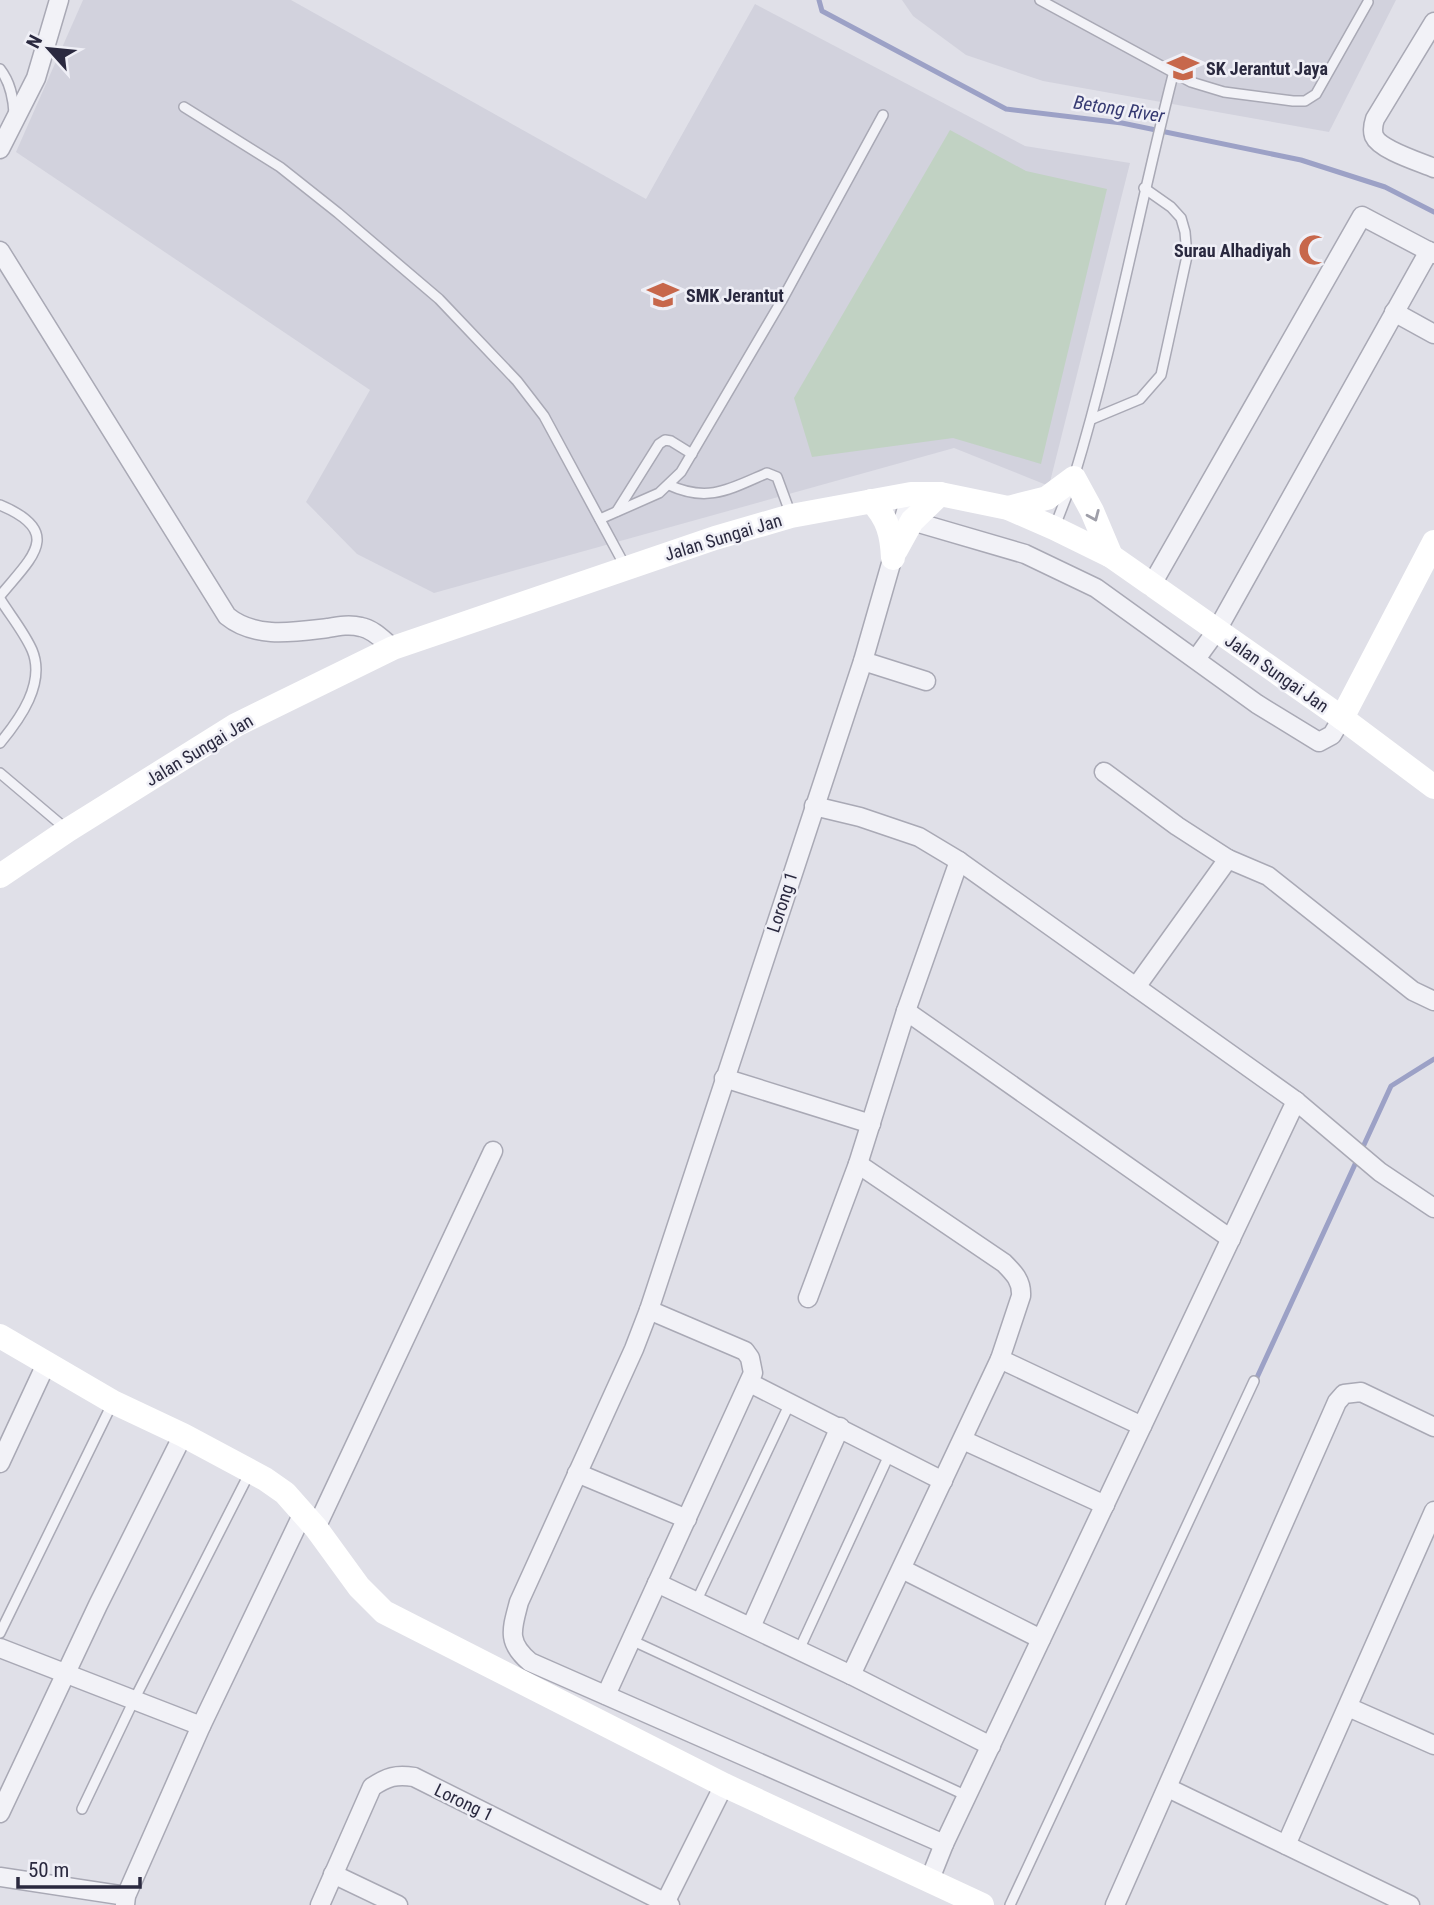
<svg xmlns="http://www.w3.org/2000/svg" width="1434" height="1905" font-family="'Roboto Condensed',sans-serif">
  <rect width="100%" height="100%" fill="#e0e0e8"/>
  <g fill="#d2d2dd">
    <polygon points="83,0 291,0 646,199 755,4 1025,146 1130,163 1049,486 954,448 434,593 357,554 306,502 370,390 16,152"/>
    <polygon points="902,0 1396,0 1329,132 1043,81 966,55 913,16"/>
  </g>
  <polygon fill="#c1d2c3" points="950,130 1026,171 1107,189 1041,464 953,438 812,457 794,398"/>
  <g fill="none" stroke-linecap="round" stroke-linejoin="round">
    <g stroke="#9ca1c6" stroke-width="5">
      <polyline points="819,0 822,11 1006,109 1122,123 1301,160 1385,187 1434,212"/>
      <polyline points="1254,1384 1391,1086 1434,1059"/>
    </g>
    <defs>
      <g id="lane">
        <polyline points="1040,0 1191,82 1224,92 1293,101 1305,101 1316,94 1368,2"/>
        <path d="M0,69C10,82 13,96 14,113"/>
        <polyline points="184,107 280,167 338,213 439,299 517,381 544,416 625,566"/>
        <polyline points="1092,419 1140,399 1161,375 1187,256 1185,232 1181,218 1171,207 1144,188"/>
        <path d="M1074,477C1114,346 1139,208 1173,75"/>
        <path d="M669,485C708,503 730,489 767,473L777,477L791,515"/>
        <path d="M0,505C65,532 31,558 0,596"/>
        <polyline points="617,511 659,444 665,440 671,441 692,454"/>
        <polyline points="600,519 659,493 681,472 782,300 883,115"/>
        <polyline points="1055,526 1069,490"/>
        <path d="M0,599C10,615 24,632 32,650C46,683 20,719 0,743"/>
        <polyline points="0,773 65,828"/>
        <polyline points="696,1602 790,1403"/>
        <polyline points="0,1633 113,1402"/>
        <polyline points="631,1640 967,1796"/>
        <polyline points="799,1650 890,1453"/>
        <polyline points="82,1809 134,1700 250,1472"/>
        <polyline points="1010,1905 1254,1381"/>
      </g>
      <g id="street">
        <path d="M1434,22L1375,119C1373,125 1372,130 1374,136C1380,150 1420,162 1434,168"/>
        <polyline points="0,149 36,78 59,0"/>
        <path d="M0,251L227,616C255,639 294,632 328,628C339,626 350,624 361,627C373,629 383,640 393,648"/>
        <polyline points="1394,312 1434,334"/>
        <path d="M911,494L863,661L649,1310L634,1349L519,1602C512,1629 506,1642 530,1662L944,1844"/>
        <polyline points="912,521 1025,554 1096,588 1257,704 1319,742 1332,735 1342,718"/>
        <polyline points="1151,586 1362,216 1434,254"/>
        <polyline points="1196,659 1217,630 1429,251"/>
        <polyline points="863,661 926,681"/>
        <polyline points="1104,772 1177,826 1228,859"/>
        <polyline points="814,806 860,817 919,837 959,861 1296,1101 1380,1172 1434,1208"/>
        <polyline points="1136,987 1228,859 1268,876 1413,991 1434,1001"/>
        <polyline points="906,1011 1231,1239"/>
        <polyline points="724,1078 871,1124"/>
        <polyline points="808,1298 858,1164 906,1011 959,861"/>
        <polyline points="1000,1359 1142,1426"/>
        <polyline points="750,1383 943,1481"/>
        <polyline points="963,1440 1105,1505"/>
        <polyline points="0,1463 46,1364"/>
        <polyline points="577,1473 687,1519"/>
        <polyline points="316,1528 493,1151"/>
        <polyline points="902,1569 1041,1639"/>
        <polyline points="657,1583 851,1675 991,1746"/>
        <polyline points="751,1627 840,1427"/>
        <polyline points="0,1648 201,1726"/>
        <path d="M851,1675L1000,1359L1021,1296C1022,1281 1014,1273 1004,1263L858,1164"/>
        <polyline points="606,1695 753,1373 750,1358 745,1351 649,1310"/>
        <polyline points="1348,1707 1434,1745"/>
        <polyline points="1168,1788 1410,1905"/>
        <polyline points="0,1813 98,1605 183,1435"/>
        <polyline points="1286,1845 1434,1511"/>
        <polyline points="333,1874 398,1905"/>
        <polyline points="0,1877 126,1896"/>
        <polyline points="930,1879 944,1844 1296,1101"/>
        <polyline points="665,1903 724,1785"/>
        <polyline points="125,1905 126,1896 201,1726 303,1513"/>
        <path d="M320,1905L372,1787C387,1777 396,1774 414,1777L670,1905"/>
        <polyline points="1115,1905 1337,1402 1344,1394 1361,1392 1434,1427"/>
      </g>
    </defs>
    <use href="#lane" stroke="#a9a9b5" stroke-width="12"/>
    <use href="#street" stroke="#a9a9b5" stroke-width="21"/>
    <use href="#lane" stroke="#f2f2f7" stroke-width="9"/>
    <use href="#street" stroke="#f2f2f7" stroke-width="18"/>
    <g stroke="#fff" stroke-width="24">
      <path d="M871,501C888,518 892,535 893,558"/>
      <polyline points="1008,508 1047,498 1074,478 1092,511 1111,556"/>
      <polyline points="896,550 912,521 940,494"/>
      <polyline points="1342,718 1434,542"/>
      <polyline points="0,876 68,830 236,725 393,648 715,538 791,516 911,494 940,494 1008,508 1054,528 1111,556 1342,718 1434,787"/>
      <polyline points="0,1336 113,1402 183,1435 265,1479 285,1493 316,1528 359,1587 384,1612 724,1785 982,1905"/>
    </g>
  </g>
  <defs><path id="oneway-chevron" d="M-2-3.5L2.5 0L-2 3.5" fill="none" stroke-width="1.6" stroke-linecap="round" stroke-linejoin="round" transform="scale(1.75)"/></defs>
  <use stroke="#9f9fa9" href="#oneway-chevron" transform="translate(1094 516) rotate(67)"/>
  <defs>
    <symbol id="school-bare" viewBox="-9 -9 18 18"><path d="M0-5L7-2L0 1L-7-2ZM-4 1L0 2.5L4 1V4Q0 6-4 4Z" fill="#c7674b" stroke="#efeff6" stroke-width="2.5" paint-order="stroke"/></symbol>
    <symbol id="mosque-bare" viewBox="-9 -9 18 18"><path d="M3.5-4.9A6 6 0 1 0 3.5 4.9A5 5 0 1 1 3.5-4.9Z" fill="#c7674b" stroke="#efeff6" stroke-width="2.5" paint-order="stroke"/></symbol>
  </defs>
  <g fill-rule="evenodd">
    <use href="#school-bare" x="1161" y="46" width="44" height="44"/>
    <use href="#mosque-bare" x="1292" y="228" width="44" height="44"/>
    <use href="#school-bare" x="641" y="273" width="44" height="44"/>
  </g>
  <g text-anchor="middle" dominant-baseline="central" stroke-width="5" stroke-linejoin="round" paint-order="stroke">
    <g font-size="18" font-weight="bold" fill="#2a293f" stroke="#efeff6" text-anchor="start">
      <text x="1206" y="68">SK Jerantut Jaya</text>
      <text x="1291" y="250" text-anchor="end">Surau Alhadiyah</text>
      <text x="686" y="295">SMK Jerantut</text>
    </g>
    <g font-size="18" fill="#2a293f" stroke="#efeff6">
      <text transform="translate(723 537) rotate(-17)">Jalan Sungai Jan</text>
      <text transform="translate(1277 673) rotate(35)">Jalan Sungai Jan</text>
      <text transform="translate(199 750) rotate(-31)">Jalan Sungai Jan</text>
      <text transform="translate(782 902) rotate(-72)">Lorong 1</text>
      <text transform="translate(464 1802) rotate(26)">Lorong 1</text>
    </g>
    <g font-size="19" font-style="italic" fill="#353971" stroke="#efeff6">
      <text transform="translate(1119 109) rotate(9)">Betong River</text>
    </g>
  </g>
  <g transform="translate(49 49) rotate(297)" stroke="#efeff6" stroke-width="5" paint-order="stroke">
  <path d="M0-5L12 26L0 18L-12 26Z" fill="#2a293f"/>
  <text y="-10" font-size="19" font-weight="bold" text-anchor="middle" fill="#2a293f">N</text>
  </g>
  <path d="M18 1877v10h122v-10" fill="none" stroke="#2a293f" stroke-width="3.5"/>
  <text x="28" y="1877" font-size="21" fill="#2a293f" stroke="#efeff6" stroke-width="5" paint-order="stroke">50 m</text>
</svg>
